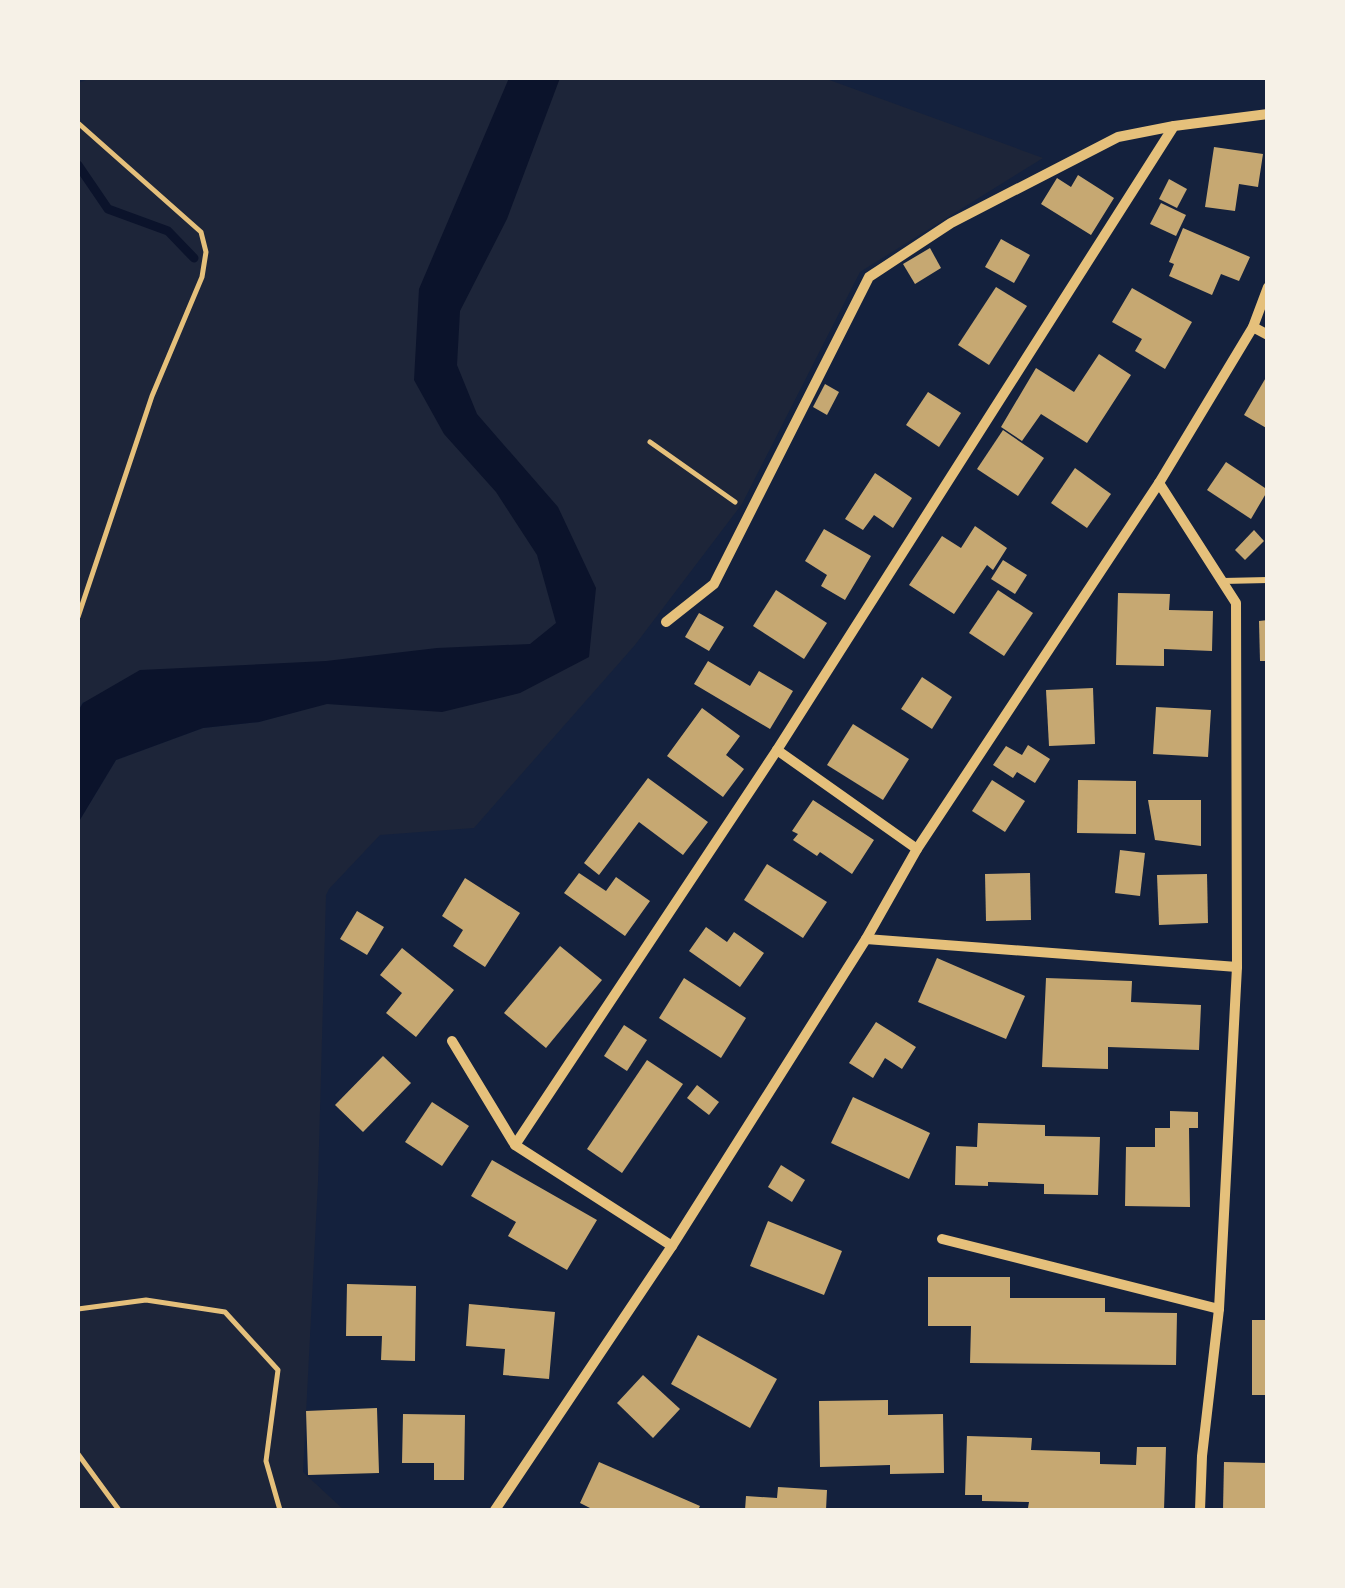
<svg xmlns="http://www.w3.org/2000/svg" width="1345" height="1588" font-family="Montserrat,sans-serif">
  <rect width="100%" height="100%" fill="#14213d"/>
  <polygon fill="#1d2539" points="78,78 824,78 1043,158 860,272 742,504 635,645 474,828 380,835 329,889 326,895 318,1182 303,1472 344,1510 78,1510 78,823 116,760 203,728 259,722 327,703 83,702 78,711 78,83 86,80 78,80"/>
  <polygon fill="#0b132b" points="509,78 560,78 507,219 460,311 457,365 477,414 558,507 596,588 589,657 520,693 442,712 327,704 259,722 203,728 116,760 78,823 78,711 83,703 140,670 326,661 437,648 530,644 556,623 537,555 496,492 444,434 414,380 419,289"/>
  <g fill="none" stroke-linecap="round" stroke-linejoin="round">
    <polyline stroke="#0b132b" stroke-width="9" points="78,165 108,209 168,231 194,258"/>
  </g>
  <g fill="#c6a872">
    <polygon points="1214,147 1263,154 1258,187 1239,184 1235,211 1205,207"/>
    <polygon points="1078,175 1114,198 1091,235 1041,204 1057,178 1071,187"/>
    <polygon points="1169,179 1187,189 1177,208 1159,199"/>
    <polygon points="1161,203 1186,215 1176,236 1150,224"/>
    <polygon points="1183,228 1250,257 1239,281 1221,274 1212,295 1169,276 1174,264 1169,262"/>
    <polygon points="1001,239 1030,255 1014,283 985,267"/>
    <polygon points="930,248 941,268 915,284 903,264"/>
    <polygon points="996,287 1027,306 989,365 958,345"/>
    <polygon points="1132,288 1192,322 1165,369 1135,351 1142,339 1112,322"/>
    <polygon points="1099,354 1131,375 1087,443 1041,414 1022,441 1001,427 1036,368 1074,392"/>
    <polygon points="1268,374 1268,429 1244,415"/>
    <polygon points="825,384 839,392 827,415 813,407"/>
    <polygon points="928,392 961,413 939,447 906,425"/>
    <polygon points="1003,430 1044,458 1018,496 977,469"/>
    <polygon points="1226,462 1268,490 1251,519 1207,490"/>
    <polygon points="1075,468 1111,494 1087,528 1051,503"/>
    <polygon points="875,473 912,498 893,528 874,515 863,530 845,519"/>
    <polygon points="975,526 1007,548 993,570 987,565 954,614 909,585 942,536 961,548"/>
    <polygon points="824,529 871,556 845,600 821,586 827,575 805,561"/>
    <polygon points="1254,530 1264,541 1245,560 1235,550"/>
    <polygon points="1003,560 1027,575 1015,594 991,579"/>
    <polygon points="776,590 827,623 804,659 753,626"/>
    <polygon points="998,590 1033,613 1004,656 969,633"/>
    <polygon points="1118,593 1170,594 1169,610 1213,611 1212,651 1164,649 1164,666 1116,665"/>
    <polygon points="699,613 724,627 709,651 685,637"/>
    <polygon points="1268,620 1268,661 1260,661 1259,621"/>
    <polygon points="708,661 750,686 759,671 793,691 770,729 694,684"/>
    <polygon points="922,677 952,697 932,729 901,709"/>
    <polygon points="1093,688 1095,744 1049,746 1046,690"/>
    <polygon points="1156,707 1211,710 1208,757 1153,754"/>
    <polygon points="702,708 740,736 726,755 744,769 723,797 667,756"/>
    <polygon points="853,724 909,759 883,800 827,765"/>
    <polygon points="1028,745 1050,759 1035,783 1017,772 1013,778 993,765 1006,746 1022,755"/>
    <polygon points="648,778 708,822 683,855 639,822 599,875 584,863"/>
    <polygon points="992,780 1025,801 1005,832 972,811"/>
    <polygon points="1078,780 1136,781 1136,834 1077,833"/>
    <polygon points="813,800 874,840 852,874 820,852 817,856 793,840 798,834 792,831"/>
    <polygon points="1148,800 1201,800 1201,846 1155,840"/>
    <polygon points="1120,850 1145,853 1140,896 1115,893"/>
    <polygon points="767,864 827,902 803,938 744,900"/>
    <polygon points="579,873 606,891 616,877 650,901 625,936 564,893"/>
    <polygon points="1030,873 1031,920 986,921 985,874"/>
    <polygon points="1207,874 1208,923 1159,925 1157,875"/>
    <polygon points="465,878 520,913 485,967 453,946 463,930 442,916"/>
    <polygon points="357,911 384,927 367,955 340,939"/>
    <polygon points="706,927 727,942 734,932 764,953 740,987 689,951"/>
    <polygon points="560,946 602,980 546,1048 504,1013"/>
    <polygon points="402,948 454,990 416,1037 386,1013 402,993 380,975"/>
    <polygon points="937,958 1025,996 1006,1039 918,1002"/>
    <polygon points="684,978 746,1018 721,1058 659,1018"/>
    <polygon points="1046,978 1132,981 1131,1002 1201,1005 1199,1050 1108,1047 1108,1069 1042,1067"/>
    <polygon points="876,1022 916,1047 902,1069 885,1058 873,1078 849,1063"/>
    <polygon points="624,1025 647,1040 627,1071 604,1056"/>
    <polygon points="383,1056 411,1083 363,1132 335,1105"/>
    <polygon points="647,1060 683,1084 622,1173 587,1149"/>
    <polygon points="697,1085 719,1102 709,1115 687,1098"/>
    <polygon points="853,1097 930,1133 909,1179 831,1143"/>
    <polygon points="432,1102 469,1126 442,1166 405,1142"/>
    <polygon points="1170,1111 1198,1112 1198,1128 1189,1128 1190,1207 1125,1206 1126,1147 1155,1147 1155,1128 1170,1128"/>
    <polygon points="978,1123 1045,1125 1045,1136 1100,1137 1098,1195 1044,1194 1044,1184 988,1182 988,1186 955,1185 956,1146 977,1147"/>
    <polygon points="492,1160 597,1220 567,1270 508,1236 516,1222 471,1196"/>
    <polygon points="781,1165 805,1180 792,1202 768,1187"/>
    <polygon points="768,1221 842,1251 824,1295 750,1266"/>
    <polygon points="928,1277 1010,1277 1010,1298 1105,1298 1105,1312 1177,1313 1176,1365 970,1363 971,1326 928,1326"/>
    <polygon points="347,1284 416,1286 415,1361 381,1360 382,1336 346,1336"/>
    <polygon points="469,1304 555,1312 549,1379 503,1375 505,1349 466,1346"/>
    <rect x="1252" y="1320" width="16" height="75"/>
    <polygon points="698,1335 777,1379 750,1428 671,1384"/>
    <polygon points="643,1375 680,1409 653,1438 617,1403"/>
    <polygon points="888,1400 888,1415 943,1414 944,1473 890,1474 890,1465 820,1467 819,1401"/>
    <polygon points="377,1408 379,1473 308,1475 306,1411"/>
    <polygon points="403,1414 465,1415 464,1480 434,1480 434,1463 402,1463"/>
    <polygon points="967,1436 1032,1438 1031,1450 1100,1452 1100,1464 1136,1465 1137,1447 1166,1447 1164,1510 1028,1508 1029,1502 982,1501 982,1495 965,1495"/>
    <polygon points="599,1462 700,1506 698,1510 594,1510 580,1503"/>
    <polygon points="1224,1462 1268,1463 1268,1510 1223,1510"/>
    <polygon points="778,1487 827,1490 826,1510 745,1510 746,1496 777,1498"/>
  </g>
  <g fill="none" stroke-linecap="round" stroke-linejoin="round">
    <g stroke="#e5c07b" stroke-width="5">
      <polyline points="78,123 201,232 206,252 202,277 152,396 78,617"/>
      <polyline points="650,442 735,502"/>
      <polyline points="78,1309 146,1300 225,1312 278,1370 266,1461 280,1510"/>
      <polyline points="78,1454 119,1510"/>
    </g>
    <polyline stroke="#e5c07b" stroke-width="6" points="1223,581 1268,580"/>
    <g stroke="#e5c07b" stroke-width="10">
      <polyline points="1253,327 1268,335"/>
      <polyline points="1159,483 1236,603 1237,967 1219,1309 1202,1456 1200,1510"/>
      <polyline points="666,622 714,584 869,277 951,223 1118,137 1174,126"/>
      <polyline points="777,750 917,849"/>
      <polyline points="866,939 1237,967"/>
      <polyline points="452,1041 515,1145"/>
      <polyline points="942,1239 1219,1309"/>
      <polyline points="672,1246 515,1145 777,750 1174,126 1268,114"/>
      <polyline points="495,1510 672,1246 866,939 917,849 1159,483 1253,327 1268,287"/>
    </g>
  </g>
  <rect width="1345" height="1588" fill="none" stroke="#f6f1e7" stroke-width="160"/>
</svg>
